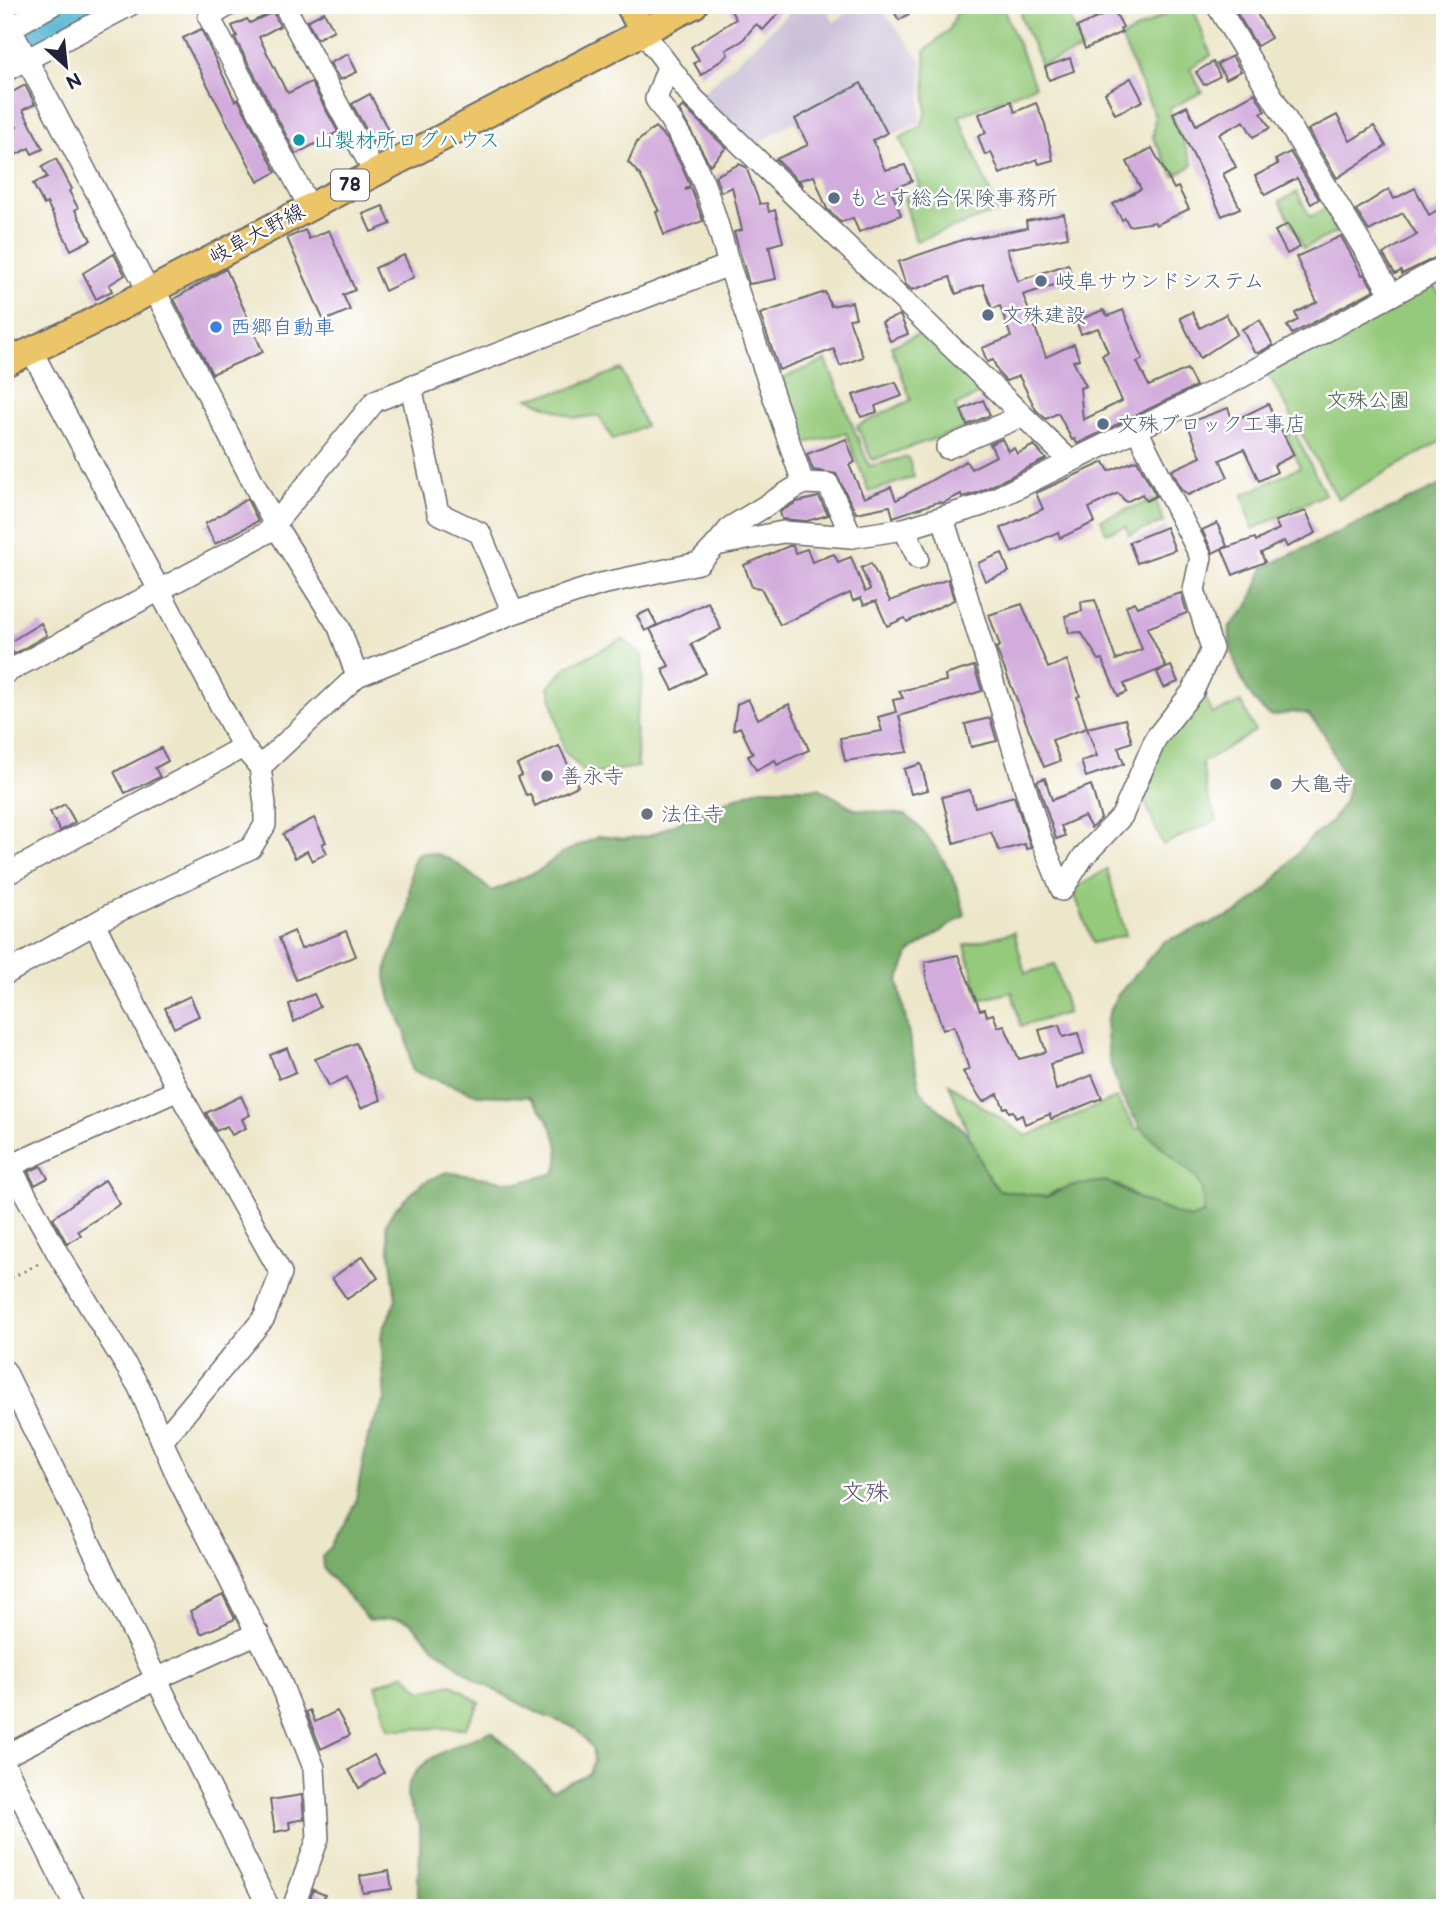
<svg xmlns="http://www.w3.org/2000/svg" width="1450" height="1913" font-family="'Balsamiq Sans','Klee One',sans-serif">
  <rect width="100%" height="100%" fill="#fff"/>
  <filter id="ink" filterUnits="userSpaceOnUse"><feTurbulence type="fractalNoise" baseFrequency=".0143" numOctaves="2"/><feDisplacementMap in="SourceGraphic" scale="14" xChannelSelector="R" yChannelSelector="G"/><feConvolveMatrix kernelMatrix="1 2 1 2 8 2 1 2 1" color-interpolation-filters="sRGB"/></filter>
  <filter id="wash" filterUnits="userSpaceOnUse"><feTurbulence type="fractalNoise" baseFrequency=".00686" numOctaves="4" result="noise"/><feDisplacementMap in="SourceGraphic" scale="28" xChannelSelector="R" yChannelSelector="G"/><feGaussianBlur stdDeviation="1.57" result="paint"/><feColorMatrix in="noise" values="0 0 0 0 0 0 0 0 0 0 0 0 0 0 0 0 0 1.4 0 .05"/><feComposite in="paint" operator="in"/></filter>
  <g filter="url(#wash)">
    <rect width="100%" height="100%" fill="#ede7ca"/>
    <polygon fill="#c9bfd7" points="797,5 825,5 834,22 860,5 878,5 922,61 920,122 860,150 822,174 795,121 753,147 701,94"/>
    <g fill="#95ca7b" stroke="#5c765b" stroke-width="2">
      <polygon points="970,5 1002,5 1035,86 959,116 998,212 916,241 904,199 920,185 900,138 921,126 926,114 925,51 949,30 957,12"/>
      <polygon points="1022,5 1066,5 1082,50 1041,65 1021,17"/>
      <polygon points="1182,5 1192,5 1211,55 1190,68 1202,92 1169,109 1193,165 1174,176 1153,138 1155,116 1121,38"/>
      <polygon points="1297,192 1310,217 1333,205 1345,228 1304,248 1280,201"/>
      <polygon points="1434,285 1445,305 1445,439 1338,499 1267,372"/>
      <polygon points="928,330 989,390 955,406 966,428 872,460 857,426 911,400 891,346"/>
      <polygon points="826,360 869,466 908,457 914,477 869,492 846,433 801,444 778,380"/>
      <polygon points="621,369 645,426 613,440 599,416 574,418 528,398 566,390"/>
      <polygon points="1295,433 1325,494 1253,529 1243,495 1300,467 1287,435"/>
      <polygon points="1155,499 1164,522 1129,535 1126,526 1106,533 1101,519"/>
      <polygon points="623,639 642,655 643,683 635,724 638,767 587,775 564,751 549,686 568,666"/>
      <polygon points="1201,689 1213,714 1241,702 1255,731 1202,763 1207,795 1217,820 1163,845 1138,786 1154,751"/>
      <polygon points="1107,869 1126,935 1093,943 1073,890"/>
      <polygon points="1014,932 1025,973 1055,965 1068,1013 1021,1026 1012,992 980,1000 965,945"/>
      <polygon points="949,1084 1027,1136 1116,1098 1136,1129 1141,1128 1197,1178 1202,1189 1204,1214 1190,1219 1178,1215 1141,1200 1118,1185 1057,1190 1046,1197 999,1190 983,1171"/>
      <polygon points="405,1674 421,1691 452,1684 480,1703 465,1728 389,1729 376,1685"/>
    </g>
    <path fill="#78ae6b" stroke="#4d6853" stroke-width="2" d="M1445,483V1908H419C415,1883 422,1857 420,1832C420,1819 406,1806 407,1792C411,1757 465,1743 491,1731L552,1790L589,1773L594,1761L592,1748L576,1728L540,1714L477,1681L435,1648L409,1621L395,1618L369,1620L323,1568L322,1556L331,1547L355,1504L368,1436L385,1400L381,1336L396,1299L386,1223L394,1210L422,1183L446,1172L518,1183L555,1173C566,1147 549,1115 529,1097L478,1095L412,1071L406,1034L391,1000L386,977L387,965L407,914L412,864L418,853C449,849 468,874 492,891L540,870L562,853L600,836L625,839L649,836L710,807L761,788H819L855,809L906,815C936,840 957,878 965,915L910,952L898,982L920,1089C932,1108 953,1117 967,1134C981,1151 979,1171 999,1190L1046,1197L1070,1186L1106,1181L1141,1200L1190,1219L1204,1214L1202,1189L1197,1178L1141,1128L1121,1096L1109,1059L1106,1021L1116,997L1163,942L1237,913L1267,889L1310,839L1332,821L1345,800L1348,787L1324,733L1308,714L1295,712L1271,716C1247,702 1227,654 1230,626L1248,607L1264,567Z"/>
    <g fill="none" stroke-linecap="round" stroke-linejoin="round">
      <polyline stroke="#54b3d2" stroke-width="30" points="5,52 93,5"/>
    </g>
    <g id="blocks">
      <g fill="#d2acdc">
        <polygon points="727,5 786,5 763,30 756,24 742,41 726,50 728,55 701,75 694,63 699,60 691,47 736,19"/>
        <polygon points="890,5 923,5 899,20"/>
        <polygon points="1232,5 1252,5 1271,38 1257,46"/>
        <polygon points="1114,10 1123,27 1120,29 1122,32 1085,49 1077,27"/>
        <polygon points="273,12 280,26 259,37 285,89 288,93 311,82 338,132 296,154 235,38 237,36 232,26 247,19 250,23"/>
        <polygon points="324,12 334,30 317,39 307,21"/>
        <polygon points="201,29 235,101 238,99 276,172 258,182 183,38"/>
        <polygon points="348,54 357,72 340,80 330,63"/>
        <polygon points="1232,56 1241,71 1226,79 1217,64"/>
        <polygon points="1070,58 1074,71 1049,80 1045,67"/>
        <polygon points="1213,62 1220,76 1204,85 1196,72"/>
        <polygon points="1131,78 1143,101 1115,114 1105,93"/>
        <polygon points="861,83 887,133 873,140 885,170 905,165 912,181 891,190 901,215 859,232 853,218 841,222 827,209 814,176 799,180 803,186 776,159 808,145 795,119"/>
        <polygon points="25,85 35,104 23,110 43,149 32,154 29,148 16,155 5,135 17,127 5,106 5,96"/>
        <polygon points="1255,93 1265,111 1261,113 1270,128 1253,137 1244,121 1219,134 1236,167 1223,174 1240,208 1222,216 1173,113 1187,106 1196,125"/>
        <polygon points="370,94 390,134 373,142 352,104"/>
        <polygon points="1011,101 1015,112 1036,103 1045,124 1053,160 1039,164 1037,159 1000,174 991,152 985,155 978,136 986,133 979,114"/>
        <polygon points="683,106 726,148 710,165 679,110"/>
        <polygon points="1337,115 1350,141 1374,126 1386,146 1337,178 1308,130"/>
        <polygon points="655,127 667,139 681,165 690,185 685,190 691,188 703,221 664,235 656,212 659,211 640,175 628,162 637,142"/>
        <polygon points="1152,148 1174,189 1178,187 1189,209 1156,225 1155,222 1129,226 1125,218 1122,220 1113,204 1141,189 1127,162"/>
        <polygon points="1290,152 1319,199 1311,204 1297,178 1265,195 1255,176 1278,164 1275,160"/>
        <polygon points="56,159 72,189 69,191 78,208 75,210 91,240 71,250 47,203 44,205 33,184 47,177 42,167"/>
        <polygon points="739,164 746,167 760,204 767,203 769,212 775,210 783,242 769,246 776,279 749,284 734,232 742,230 732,187 721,192 715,176"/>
        <polygon points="1415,188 1429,215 1445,205 1445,233 1437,238 1445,253 1402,274 1401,271 1395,274 1383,254 1417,235 1403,213 1369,231 1356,210 1389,189 1394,199"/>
        <polygon points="383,206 391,224 371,232 363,214"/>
        <polygon points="1064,214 1068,237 1007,249 1018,281 1068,264 1073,279 1023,295 1046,357 1074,344 1079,359 1073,361 1086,386 1080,388 1083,420 1122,401 1102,355 1108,352 1098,328 1081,334 1076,321 1103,310 1108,316 1123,310 1143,359 1137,362 1149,386 1187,369 1196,386 1077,444 1075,439 1072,440 1058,413 1046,419 1036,410 1019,376 1006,381 999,374 993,360 987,362 982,348 1011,337 1000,306 992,309 983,284 956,294 950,277 912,290 906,285 898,262 962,240 1027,228 1026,221"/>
        <polygon points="1288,224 1300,247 1287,254 1275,231"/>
        <polygon points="305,230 309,239 329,230 355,290 343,295 350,310 324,321 287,238"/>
        <polygon points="1341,236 1362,275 1364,274 1374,290 1292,334 1287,326 1298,320 1295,313 1317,302 1296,257"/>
        <polygon points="114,254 125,275 109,285 112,291 96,299 83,273"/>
        <polygon points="404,255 414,277 385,291 375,268"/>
        <polygon points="226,269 263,352 212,374 174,299"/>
        <polygon points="825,292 831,306 852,302 856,318 849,319 863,357 840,366 834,349 779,370 760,314"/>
        <polygon points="1192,312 1200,328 1226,314 1237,334 1200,358 1180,318"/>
        <polygon points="900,315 908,334 890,341 882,322"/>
        <polygon points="1260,320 1273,345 1258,353 1254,352 1242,329"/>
        <polygon points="896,382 902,396 875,406 877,412 861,417 853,395"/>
        <polygon points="983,400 990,415 967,425 961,410"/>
        <polygon points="1268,404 1294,455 1274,465 1277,472 1259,481 1244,449 1220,460 1228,477 1188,495 1181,489 1172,470 1201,457 1187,423 1228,408 1233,421"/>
        <polygon points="846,439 855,462 849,465 864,498 891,487 896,500 966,461 971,469 996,456 990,444 1002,439 1008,451 1014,448 1017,454 1034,445 1046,459 977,493 962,497 961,494 943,503 938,502 893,517 890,506 856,513 836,474 813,470 807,454"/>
        <polygon points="1137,460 1156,496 1146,501 1142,494 1126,502 1118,493 1089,508 1095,522 1060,538 1058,532 1012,553 1001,528 1043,509 1036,493 1104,462 1109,471"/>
        <polygon points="819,497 828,515 807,521 782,519 780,512 797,502"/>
        <polygon points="247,499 258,521 215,544 205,524"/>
        <polygon points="1306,511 1316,533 1287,547 1284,541 1261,553 1265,562 1233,575 1222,549 1255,538 1256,541 1279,529 1275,521"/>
        <polygon points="1217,523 1227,546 1213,553 1202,530"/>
        <polygon points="1166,527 1175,550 1137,563 1129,542"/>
        <polygon points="789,546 793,546 795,553 807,549 812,562 834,554 838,562 851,557 865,592 870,589 861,568 871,563 890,601 948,579 954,600 907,622 905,618 887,626 876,601 864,605 861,598 853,601 850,593 780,625 761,588 752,587 744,565"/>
        <polygon points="1002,553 1009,572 985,581 978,563"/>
        <polygon points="1181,593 1187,613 1147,628 1166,667 1124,684 1127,692 1118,696 1102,659 1099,660 1081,632 1069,633 1065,616 1082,611 1081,602 1095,600 1116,660 1142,649 1126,606 1134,602 1137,607"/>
        <polygon points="708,602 721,629 691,644 706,673 673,690 662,669 669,666 650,629"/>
        <polygon points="1022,604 1048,668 1067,660 1080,696 1077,697 1087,728 1125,719 1132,742 1118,747 1124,764 1086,777 1081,761 1097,756 1087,728 1052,740 1060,761 1044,767 996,648 1000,646 989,615"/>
        <polygon points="649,610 657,625 645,631 637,616"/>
        <polygon points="41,623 47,635 14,654 8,643"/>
        <polygon points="974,666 982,691 899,716 908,752 845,761 840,738 882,731 878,717 896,712 893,700 903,698 899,691 946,681 945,675"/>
        <polygon points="1171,666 1178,682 1164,688 1157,672"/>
        <polygon points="748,699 758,719 789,704 809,750 777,765 775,760 756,770 748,756 753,754 740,727 733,730 737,704"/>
        <polygon points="990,718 997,741 971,747 965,724"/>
        <polygon points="559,746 578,786 535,806 530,794 526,795 518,777 522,775 517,765"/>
        <polygon points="161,748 168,761 155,768 160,777 125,793 114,772"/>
        <polygon points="921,764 928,790 911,794 904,769"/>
        <polygon points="1045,778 1052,800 1091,785 1101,819 1091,828 1084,816 1061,826 1065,836 1056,839 1037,781"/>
        <polygon points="970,790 975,807 1014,796 1031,848 1026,849 1025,844 999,851 991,832 954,843 942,797"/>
        <polygon points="65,804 75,822 60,831 50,812"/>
        <polygon points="314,818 326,842 322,844 327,853 312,861 307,851 295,858 283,834"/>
        <polygon points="294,931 301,949 346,931 356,956 296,980 279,938"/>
        <polygon points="958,955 980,1010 985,1009 987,1016 993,1014 998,1027 1004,1025 1019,1059 1046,1052 1039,1030 1059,1025 1063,1037 1078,1033 1084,1054 1050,1064 1056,1090 1092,1075 1102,1098 1051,1119 1050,1114 1025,1124 1022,1115 1016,1118 1013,1111 1009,1112 1007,1107 1004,1108 998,1094 983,1102 963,1072 969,1069 954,1026 943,1030 926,978 925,962"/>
        <polygon points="314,994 320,1007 294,1022 289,1004"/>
        <polygon points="190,996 199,1016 174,1028 165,1008"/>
        <polygon points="356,1043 381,1100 361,1108 347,1077 329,1086 315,1059"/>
        <polygon points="287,1048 296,1072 279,1079 270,1055"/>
        <polygon points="241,1096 250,1115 242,1119 246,1128 232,1135 227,1126 216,1131 206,1113"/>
        <polygon points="41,1166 48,1178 35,1185 28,1172"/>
        <polygon points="105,1180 120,1204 78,1231 81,1235 67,1244 53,1218"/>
        <polygon points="363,1256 378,1278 347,1299 332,1278"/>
        <polygon points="223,1595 235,1619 201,1634 190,1611"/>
        <polygon points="310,1710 315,1722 337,1711 350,1735 321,1749 306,1712"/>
        <polygon points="374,1755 384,1773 359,1788 349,1770"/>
        <polygon points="302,1795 304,1819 289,1822 290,1829 275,1832 270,1800"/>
        <polygon points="389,1871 392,1889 363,1893 360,1876"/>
        <polygon points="313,1890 325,1895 320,1908 307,1908"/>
      </g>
    </g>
  </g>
  <g filter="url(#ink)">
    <use href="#blocks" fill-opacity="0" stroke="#69676d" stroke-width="2"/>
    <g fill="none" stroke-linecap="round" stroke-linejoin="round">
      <defs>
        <g id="minor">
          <polyline points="229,5 209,17 309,206"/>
          <polyline points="284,5 374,172"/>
          <polyline points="1217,5 1392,295"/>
          <polyline points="5,18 149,292"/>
          <polyline points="5,31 52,5"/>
          <polyline points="643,32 693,98 1069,460"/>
          <polyline points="5,71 130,5"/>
          <polyline points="154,289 275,525 339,627 357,676"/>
          <polyline points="411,386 438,513 480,533 513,613"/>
          <polyline points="947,448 1022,416"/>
          <polyline points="803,483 828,484 852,537"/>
          <polyline points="943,518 1040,836 1062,890 1083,857 1122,816 1156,738 1193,691 1212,649 1194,590 1201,557 1137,430"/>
          <polyline points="904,529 918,558"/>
          <polyline points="716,545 731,527 803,483 729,265"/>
          <path d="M5,673L268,532L375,401L729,265C711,197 698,157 656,99L668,67"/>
          <polyline points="260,767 357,676 513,613 601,584 699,563 716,545 783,532 852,537 904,529 982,505 1223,387 1445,266"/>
          <polyline points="5,875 243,747"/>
          <polyline points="95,925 178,1090 281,1273 264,1318 162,1441"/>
          <polyline points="5,974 110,915 251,848 265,825 265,804 260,767 243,747 32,352"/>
          <polyline points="5,1157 58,1254 139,1387 178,1478 277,1673 314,1768 318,1838 293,1908"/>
          <polyline points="10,1166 178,1090"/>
          <polyline points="5,1371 269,1908"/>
          <polyline points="5,1756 156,1679 258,1633"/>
          <polyline points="5,1765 76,1908"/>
        </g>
        <g id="major">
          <polyline points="629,5 643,32"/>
          <polyline points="5,363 88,324 694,5"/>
        </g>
      </defs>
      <use href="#minor" stroke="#69676d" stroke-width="24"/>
      <use href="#major" stroke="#69676d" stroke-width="30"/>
      <polyline stroke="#69676d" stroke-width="2.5" stroke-dasharray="2 5" stroke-linecap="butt" points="5,1281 42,1262"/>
      <use href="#minor" stroke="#fff" stroke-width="21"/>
      <use href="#major" stroke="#edc569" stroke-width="26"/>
    </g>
  </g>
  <circle fill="#0f9aa8" stroke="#fff" stroke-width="2.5" cx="299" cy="140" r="7"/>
  <g fill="#5c6f8a" stroke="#fff" stroke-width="2.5">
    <circle cx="834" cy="198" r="7"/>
    <circle cx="1041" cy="281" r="7"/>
    <circle cx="988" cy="315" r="7"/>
    <circle cx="1103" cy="424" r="7"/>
  </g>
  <circle fill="#3f7fe0" stroke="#fff" stroke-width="2.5" cx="216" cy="327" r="7"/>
  <g fill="#6b7280" stroke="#fff" stroke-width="2.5">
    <circle cx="547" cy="776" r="7"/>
    <circle cx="1276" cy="784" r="7"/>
    <circle cx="647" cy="814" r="7"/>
  </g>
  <g text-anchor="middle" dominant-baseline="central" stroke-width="5" stroke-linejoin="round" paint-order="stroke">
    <rect fill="#fff" stroke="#646476" stroke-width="2" x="331" y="169.5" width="38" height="31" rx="5"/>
    <g font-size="19" font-weight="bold" fill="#22223b">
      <text x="350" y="185">78</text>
    </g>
    <g font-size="21" fill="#0d838f" stroke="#fff" text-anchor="start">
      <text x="313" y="140">山製材所ログハウス</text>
    </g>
    <g font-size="21" fill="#4e5e75" stroke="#fff" text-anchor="start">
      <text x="848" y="198">もとす総合保険事務所</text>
      <text x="1055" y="281">岐阜サウンドシステム</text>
      <text x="1002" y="315">文殊建設</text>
      <text x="1117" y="424">文殊ブロック工事店</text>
    </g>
    <g font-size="21" fill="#22223b" stroke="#fff">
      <text transform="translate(257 234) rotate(-28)">岐阜大野線</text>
    </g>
    <g font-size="21" fill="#366cbe" stroke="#fff" text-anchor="start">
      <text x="230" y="327">西郷自動車</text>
    </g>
    <g font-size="21" fill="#4a5d51" stroke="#fff">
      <text x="1368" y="400">文殊公園</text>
    </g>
    <g font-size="21" fill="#5b616d" stroke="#fff" text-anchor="start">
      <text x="561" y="776">善永寺</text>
      <text x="1290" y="784">大亀寺</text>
      <text x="661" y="814">法住寺</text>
    </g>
    <g font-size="24" fill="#605273" stroke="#fff">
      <text x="865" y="1492">文殊</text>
    </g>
  </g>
  <rect width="1450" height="1913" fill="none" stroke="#fff" stroke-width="28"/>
  <g transform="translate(66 66) rotate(153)" stroke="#ffffff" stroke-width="5" paint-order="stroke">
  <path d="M0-5L12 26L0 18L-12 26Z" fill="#22223b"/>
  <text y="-10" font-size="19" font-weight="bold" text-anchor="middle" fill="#22223b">N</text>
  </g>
</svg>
